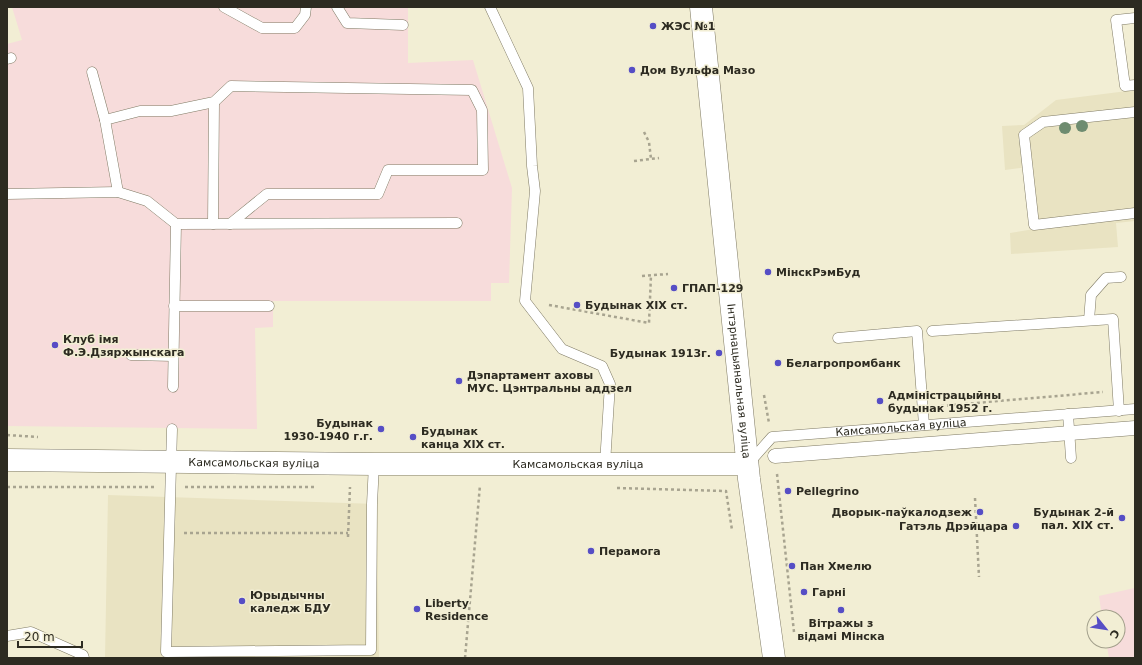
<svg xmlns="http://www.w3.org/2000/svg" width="1142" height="665" font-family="'DejaVu Sans',sans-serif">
  <rect width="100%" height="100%" fill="#f2eed4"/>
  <g fill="#f7dcdb">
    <polygon points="12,7 408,7 408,63 473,60 512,188 509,283 491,283 491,301 273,301 273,327 255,328 257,429 7,426 7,44 22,40"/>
    <polygon points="1135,588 1135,658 1109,658 1106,641 1118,641 1118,617 1102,617 1099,596"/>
  </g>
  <g fill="#e9e3c2">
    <polygon points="1135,90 1135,221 1116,223 1118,247 1011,254 1010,233 1034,229 1028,167 1005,170 1002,126 1024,125 1056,100"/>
    <polygon points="108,495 377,504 379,658 105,658"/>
  </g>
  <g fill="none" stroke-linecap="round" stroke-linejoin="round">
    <defs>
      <g id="service">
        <polyline points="224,7 262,28 295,28 305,15 306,7"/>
        <polyline points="337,7 347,23 403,25"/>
        <polyline points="490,7 528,88 532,166 535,191 525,301 562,349 602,366 610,384 605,464"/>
        <polyline points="1135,18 1116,20 1125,86 1135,85"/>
        <polyline points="7,59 11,58"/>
        <polyline points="92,72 105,120 118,192"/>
        <polyline points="1135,112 1043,122 1024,135 1034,225 1135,213"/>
        <polyline points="105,120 140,111 171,111 214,102 231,86 472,90 482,110 483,170 388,170 378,194 267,194 230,224"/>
        <polyline points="7,194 118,192 147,201 176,224 457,223"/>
        <polyline points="213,224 214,102"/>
        <polyline points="174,306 269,306"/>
        <polyline points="1089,320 1091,295 1106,278 1121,277"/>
        <polyline points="932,331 1113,319 1119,411"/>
        <polyline points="838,338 917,331 924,425"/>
        <polyline points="131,355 173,356"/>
        <polyline points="173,387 176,224"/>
        <polyline points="1068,414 1071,458"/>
        <polyline points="172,429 166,652 371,650 372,504 374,464"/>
        <path id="s1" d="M749,463L772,437L1135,409"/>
        <polyline points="7,636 31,632 83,655 84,658"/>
      </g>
      <polyline id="pedestrian" points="775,456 1135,428"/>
      <g id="secondary">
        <path id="s2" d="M701,7L749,479L774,658"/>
        <path id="s3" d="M7,460L374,464H747"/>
      </g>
    </defs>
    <use href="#service" stroke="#7f7a64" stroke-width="11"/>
    <use href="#pedestrian" stroke="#7f7a64" stroke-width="15"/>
    <use href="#secondary" stroke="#7f7a64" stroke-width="23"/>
    <g stroke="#a8a490" stroke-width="2.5" stroke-dasharray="3 3" stroke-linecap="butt">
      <polyline points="644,132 649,142 651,159"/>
      <polyline points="634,161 659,158"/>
      <polyline points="642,276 668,274"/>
      <polyline points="549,305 649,323 651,275"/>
      <polyline points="764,395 769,423"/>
      <polyline points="941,406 1103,392"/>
      <polyline points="7,435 38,437"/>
      <polyline points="777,474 794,632"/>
      <polyline points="7,487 154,487"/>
      <polyline points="185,487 314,487"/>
      <polyline points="617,488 726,491 732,530"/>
      <polyline points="975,498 979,577"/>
      <polyline points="184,533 348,533"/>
      <polyline points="348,537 350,487"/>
      <polyline points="465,658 480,485"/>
    </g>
    <use href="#service" stroke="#fff" stroke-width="10"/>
    <use href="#pedestrian" stroke="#fff" stroke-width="14"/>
    <use href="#secondary" stroke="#fff" stroke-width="22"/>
  </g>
  <g fill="#6e8c70">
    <circle cx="1082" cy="126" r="6"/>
    <circle cx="1065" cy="128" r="6"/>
  </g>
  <g fill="#564ec5" stroke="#f2eed4" stroke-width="1.5">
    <circle cx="653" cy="26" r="4"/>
    <circle cx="632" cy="70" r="4"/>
    <circle cx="768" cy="272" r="4"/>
    <circle cx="674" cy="288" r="4"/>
    <circle cx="577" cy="305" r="4"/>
    <circle cx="55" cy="345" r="4"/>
    <circle cx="719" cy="353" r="4"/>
    <circle cx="778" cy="363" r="4"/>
    <circle cx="459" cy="381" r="4"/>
    <circle cx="880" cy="401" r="4"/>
    <circle cx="381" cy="429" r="4"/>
    <circle cx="413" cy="437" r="4"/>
    <circle cx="788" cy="491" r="4"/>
    <circle cx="980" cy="512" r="4"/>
    <circle cx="1122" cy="518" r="4"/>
    <circle cx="1016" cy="526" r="4"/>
    <circle cx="591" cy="551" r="4"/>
    <circle cx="792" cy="566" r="4"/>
    <circle cx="804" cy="592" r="4"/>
    <circle cx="242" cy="601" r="4"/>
    <circle cx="417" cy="609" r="4"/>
    <circle cx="841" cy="610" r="4"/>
  </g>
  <g text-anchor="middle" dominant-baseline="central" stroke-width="3" stroke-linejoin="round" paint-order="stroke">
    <g font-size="11" font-weight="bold" fill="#2d2b21" stroke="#f2eed4" text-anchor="start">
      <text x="661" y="26">ЖЭС №1</text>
      <text x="640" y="70">Дом Вульфа Мазо</text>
      <text x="776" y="272">МінскРэмБуд</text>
      <text x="682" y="288">ГПАП-129</text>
      <text x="585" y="305">Будынак XIX ст.</text>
      <text x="63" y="339">Клуб імя<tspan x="63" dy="13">Ф.Э.Дзяржынскага</tspan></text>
      <text x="711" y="353" text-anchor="end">Будынак 1913г.</text>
      <text x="786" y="363">Белагропромбанк</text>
      <text x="467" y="375">Дэпартамент аховы<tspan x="467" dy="13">МУС. Цэнтральны аддзел</tspan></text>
      <text x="888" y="395">Адміністрацыйны<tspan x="888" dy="13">будынак 1952 г.</tspan></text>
      <text x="373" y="423" text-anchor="end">Будынак<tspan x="373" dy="13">1930-1940 г.г.</tspan></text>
      <text x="421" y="431">Будынак<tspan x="421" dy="13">канца ХІХ ст.</tspan></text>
      <text x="796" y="491">Pellegrino</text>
      <text x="972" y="512" text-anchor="end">Дворык-паўкалодзеж</text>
      <text x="1114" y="512" text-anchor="end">Будынак 2-й<tspan x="1114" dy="13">пал. ХІХ ст.</tspan></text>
      <text x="1008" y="526" text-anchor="end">Гатэль Дрэйцара</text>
      <text x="599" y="551">Перамога</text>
      <text x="800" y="566">Пан Хмелю</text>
      <text x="812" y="592">Гарні</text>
      <text x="250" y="595">Юрыдычны<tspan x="250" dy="13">каледж БДУ</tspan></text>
      <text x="425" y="603">Liberty<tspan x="425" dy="13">Residence</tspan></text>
      <text x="841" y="623" text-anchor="middle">Вітражы з<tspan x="841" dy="13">відамі Мінска</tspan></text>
    </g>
    <g font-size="11" fill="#2d2b21" stroke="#f2eed4">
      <text stroke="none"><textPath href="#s2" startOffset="376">Інтэрнацыянальная вуліца</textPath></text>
      <text stroke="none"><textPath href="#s1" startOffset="164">Камсамольская вуліца</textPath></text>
      <text stroke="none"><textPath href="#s3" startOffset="247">Камсамольская вуліца</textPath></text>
      <text stroke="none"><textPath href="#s3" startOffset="571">Камсамольская вуліца</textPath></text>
    </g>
  </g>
  <rect width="1142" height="665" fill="none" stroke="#2d2b21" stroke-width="16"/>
  <g transform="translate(1106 629) rotate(120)"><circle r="19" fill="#f2eed4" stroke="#a3a08c"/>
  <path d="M0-3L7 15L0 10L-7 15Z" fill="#564ec5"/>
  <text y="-6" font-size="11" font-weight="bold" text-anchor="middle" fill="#2d2b21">С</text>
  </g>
  <path d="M18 641v6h64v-6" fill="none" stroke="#2d2b21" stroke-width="2"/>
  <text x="24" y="641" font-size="12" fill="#2d2b21" stroke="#f2eed4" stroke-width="3" paint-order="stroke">20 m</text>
</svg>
